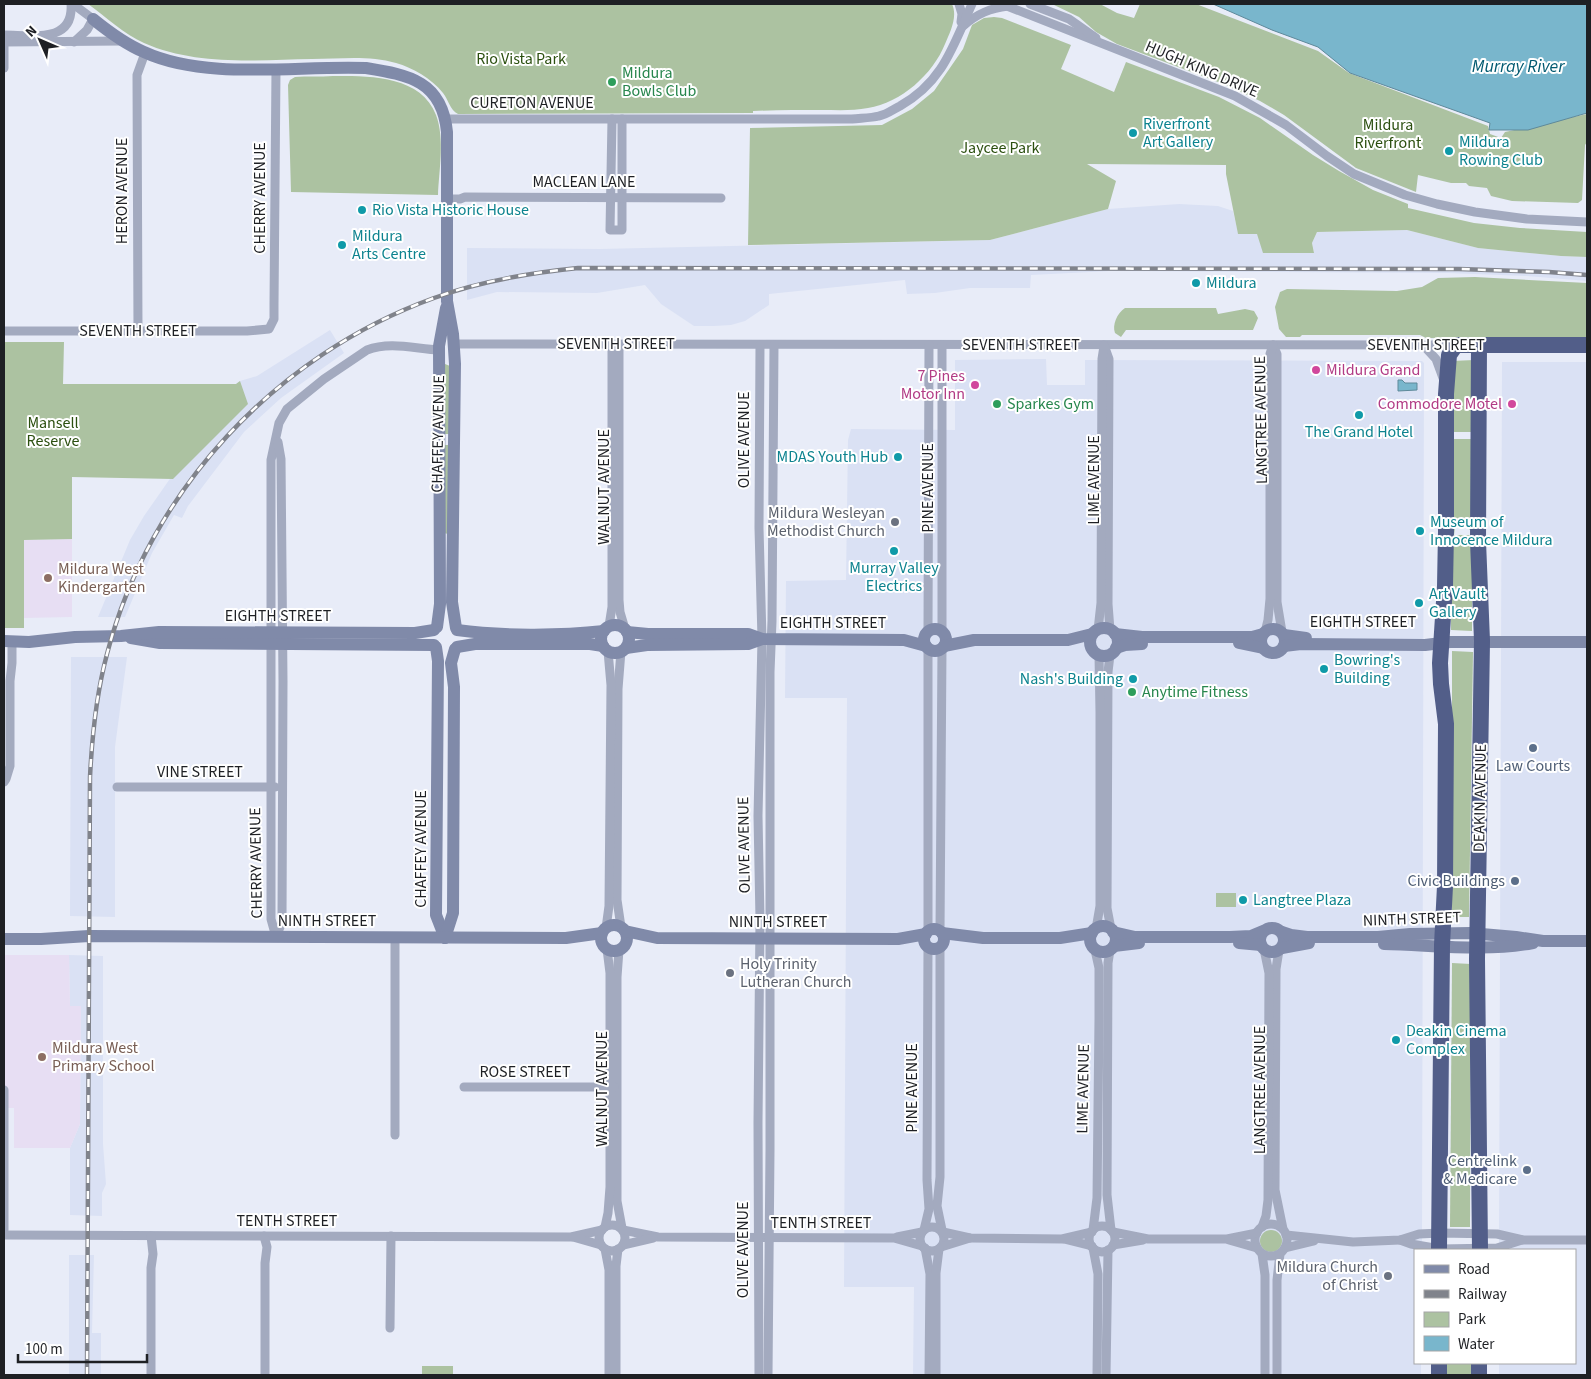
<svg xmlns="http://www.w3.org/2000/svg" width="1591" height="1379" font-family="'Source Sans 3',sans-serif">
  <rect width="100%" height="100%" fill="#e8ecf8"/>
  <g fill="#dae1f4">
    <polygon points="1179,204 1218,206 1233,211 1238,233 1257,234 1314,252 1312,243 1317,232 1407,230 1478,248 1561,256 1587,257 1587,281 1527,276 1448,273 1111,271 1031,275 1030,288 970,288 935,293 907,294 905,280 769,294 769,305 745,321 731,325 714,326 694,326 661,304 645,285 597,293 497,292 467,300 467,248 600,249 990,240 1108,209"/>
    <polygon points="330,330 344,353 281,398 244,432 188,506 182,518 174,515 152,553 125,617 98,617 130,540 144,516 236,384 240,381 257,376"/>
    <polygon points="1046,359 1047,385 1085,385 1085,360 1422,361 1424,363 1422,1250 1415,1250 1415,1363 1421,1363 1421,1375 913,1375 914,1287 844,1287 847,698 785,698 786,581 846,580 848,440 851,429 955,430 955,360"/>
    <polygon points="1502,362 1587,362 1587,1375 1499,1375 1499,1363 1575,1363 1575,1250 1499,1250"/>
    <polygon points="71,657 127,657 115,747 115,917 70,916"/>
    <polygon points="69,955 103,956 103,1144 106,1184 102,1193 102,1216 70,1215 70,1148 80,1124 81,1007 70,1007"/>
    <polygon points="69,1255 94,1255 92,1333 101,1333 101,1375 69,1375"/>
  </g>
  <g fill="#e7def3">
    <polygon points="72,539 72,617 24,618 24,540"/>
    <polygon points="4,955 69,955 70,1006 81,1006 80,1124 70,1148 14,1148 14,1108 4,1108"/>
  </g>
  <g fill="#acc2a1" fill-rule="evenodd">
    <path d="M88,4H952C958,17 950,32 945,44C933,74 901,103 868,108C853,111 837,110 822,110C799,110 776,110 753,111V113L458,114C450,110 448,99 443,93C431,78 413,68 396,63C369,55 339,59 312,59C257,60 196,66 144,43C124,34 106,17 88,4Z"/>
    <polygon points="1052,4 1100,4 1117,13 1134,18 1140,4 1196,4 1318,51 1349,73 1488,126 1490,134 1501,138 1505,132 1587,114 1587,142 1585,145 1582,200 1578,203 1512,201 1491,196 1487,188 1469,186 1466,183 1451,183 1418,175 1416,192 1356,168 1284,115 1260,101 1226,85 1117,44 1096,32 1079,17"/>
    <polygon points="994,17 1002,18 1071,45 1061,69 1114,92 1126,62 1219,97 1260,118 1313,155 1339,171 1373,190 1408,204 1408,208 1474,223 1520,228 1587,232 1587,257 1561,256 1478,248 1407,230 1317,232 1312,243 1314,253 1263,253 1257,234 1238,234 1226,174 1226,165 1087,164 1116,181 1108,209 990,240 748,245 750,128 882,125 912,109 934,91 963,49 972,25 984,18"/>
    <path d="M295,77C307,76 320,77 333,76C368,76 421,75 436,115C445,139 439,170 438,195L291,192L288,85L290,80Z"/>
    <polygon points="1475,277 1587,283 1587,337 1426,338 1420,335 1302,335 1300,337 1286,337 1279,329 1275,307 1280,292 1287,289 1397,291 1422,287 1438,278"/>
    <path d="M1125,308H1216L1218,314L1245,309L1254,311L1258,318L1253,330H1126L1121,337L1115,333C1112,325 1117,313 1125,308Z"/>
    <polygon points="4,342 64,342 63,384 236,384 240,381 248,404 173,479 72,477 72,539 24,540 24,628 4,628"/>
    <polygon points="1474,360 1472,432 1453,432 1452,361"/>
    <polygon points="445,364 450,366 449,434 444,434"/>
    <path d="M1453,439H1472L1473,441L1472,631L1451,630V442ZM1456,521H1468V528L1471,531L1470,535H1454Z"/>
    <polygon points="444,445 449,445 448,534 444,533"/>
    <polygon points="1452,651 1473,652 1469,917 1452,917"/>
    <rect x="1216" y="893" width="20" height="14"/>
    <polygon points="1452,963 1471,964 1470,1227 1450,1227"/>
    <circle cx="1271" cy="1241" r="11"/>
    <rect x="1447" y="1363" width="26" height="12"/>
    <rect x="422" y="1366" width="31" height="9"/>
  </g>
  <g fill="#79b6cc" stroke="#5e899a">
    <polygon points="1213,4 1587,4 1587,113 1528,130 1489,130 1490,123 1350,73 1318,47 1272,30"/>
    <polygon points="1398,380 1402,380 1405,383 1417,383 1417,390 1398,391"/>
  </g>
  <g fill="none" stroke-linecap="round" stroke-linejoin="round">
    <g stroke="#a3aabf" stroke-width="9">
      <polyline points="73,4 93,19 87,30 74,42"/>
      <polyline points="959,4 962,14 961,22"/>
      <polyline points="1002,4 1235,96 1286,125 1327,156 1354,174 1405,195 1437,204 1475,212 1527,219 1587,222"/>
      <polyline points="1030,4 1069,19 1096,38"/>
      <path d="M963,26C977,14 990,8 1008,6"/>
      <path d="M4,35C31,35 74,44 71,4"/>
      <polyline points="4,42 122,41"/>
      <polyline points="4,68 4,38"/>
      <path d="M446,119H852C861,118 871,118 879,116C886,115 894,109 900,106C943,82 953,46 972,4"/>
      <polyline points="612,119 610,230 622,230 622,119"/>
      <polyline points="447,199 460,199 465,197 721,198"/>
      <polyline points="4,331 247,331 269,329 274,319 274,305 276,69"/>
      <polyline points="138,331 137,75 145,53"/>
      <polyline points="454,344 1456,345"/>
      <polyline points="619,344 619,600 620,612 625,629"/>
      <polyline points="1104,345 1109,359 1108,604 1110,630"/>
      <polyline points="1273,345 1277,354 1277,602 1282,632"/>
      <polyline points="1423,345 1436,359 1443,378"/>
      <polyline points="609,626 612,607 612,344"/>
      <polyline points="1098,630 1101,603 1102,359 1104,346"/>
      <polyline points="928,631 929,345"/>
      <polyline points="942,632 942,345"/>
      <polyline points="1265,632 1268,620 1270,599 1270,354 1273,345"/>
      <polyline points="1110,655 1108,672 1107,908 1111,929"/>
      <polyline points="4,782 6,779 10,766 10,681 12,663 12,642"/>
      <polyline points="117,787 275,787"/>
      <polyline points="621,927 617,900 618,689 621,651"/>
      <polyline points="606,928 609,906 611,685 608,651"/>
      <polyline points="1096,929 1100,906 1100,712 1099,655"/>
      <polyline points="928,932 928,648"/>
      <polyline points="940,932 942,648"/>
      <path d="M276,937L271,919V460L279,423L287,409L324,379L367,350C390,341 416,349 439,350"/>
      <polyline points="276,937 282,922 283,681 281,459 278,442"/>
      <polyline points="940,947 940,1177 937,1206 942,1230"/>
      <polyline points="619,950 617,977 617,1201 622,1228"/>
      <polyline points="1110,950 1108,963 1107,1195 1111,1230"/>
      <polyline points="1279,950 1276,969 1275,1190 1283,1229"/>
      <polyline points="464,1087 614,1087"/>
      <polyline points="395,1135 395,937"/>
      <circle cx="1271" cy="1240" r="16"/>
      <circle cx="612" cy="1238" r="13"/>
      <circle cx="1102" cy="1239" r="13"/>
      <circle cx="932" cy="1239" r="12"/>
      <polyline points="605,1227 608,1213 610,1187 610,973 607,949"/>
      <polyline points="1262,1227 1266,1216 1268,1200 1269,973 1264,949"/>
      <polyline points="4,1230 4,1090"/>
      <polyline points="623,1230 658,1237 894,1238 922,1246"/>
      <polyline points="924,1230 929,1209 927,1180 928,947"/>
      <polyline points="1093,1230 1097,1198 1099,1019 1099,968 1095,950"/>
      <polyline points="943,1232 970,1238 1062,1239 1092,1232"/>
      <polyline points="1113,1232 1148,1239 1227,1239 1257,1233"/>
      <polyline points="4,1235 571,1237 602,1230"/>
      <polyline points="1286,1235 1353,1242 1400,1240 1419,1234 1440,1233 1497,1234 1523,1240 1587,1240"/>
      <polyline points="264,1236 267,1247 265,1263 265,1375"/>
      <polyline points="573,1237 601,1245"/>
      <polyline points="897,1237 922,1232"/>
      <polyline points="1064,1239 1092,1246"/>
      <polyline points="1229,1240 1257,1248"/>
      <polyline points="1400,1240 1411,1244 1440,1249 1497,1248 1522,1240"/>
      <polyline points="623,1245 653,1238"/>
      <polyline points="1113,1245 1143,1240"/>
      <polyline points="941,1247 970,1238"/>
      <polyline points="925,1248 930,1274 929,1375"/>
      <polyline points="1093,1248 1098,1274 1097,1375"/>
      <polyline points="1285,1248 1314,1241"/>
      <polyline points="605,1249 609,1270 609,1375"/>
      <polyline points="1262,1254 1265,1275 1265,1375"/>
      <polyline points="390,1328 391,1236"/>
      <polyline points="151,1375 151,1268 153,1254 151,1236"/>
      <polyline points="616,1375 616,1266 618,1249"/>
      <polyline points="759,1375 758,1123 760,920 758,816 762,639 759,528 760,345"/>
      <polyline points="768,1375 770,1150 770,672 772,621 774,345"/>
      <polyline points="936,1375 936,1273 939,1249"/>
      <polyline points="1106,1375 1108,1250"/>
      <polyline points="1277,1375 1277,1280 1280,1254"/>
    </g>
    <g stroke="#808aa9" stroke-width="12">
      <path d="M93,19C109,32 125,44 144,52C207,81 298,65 366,68C409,75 442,81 447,132V301L453,334L455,364L452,602L456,628"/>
      <circle cx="615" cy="639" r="14"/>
      <polyline points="437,627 440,604 439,346 446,308"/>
      <circle cx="1104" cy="642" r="14"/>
      <circle cx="1273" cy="641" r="12"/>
      <circle cx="935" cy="640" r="11"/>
      <path d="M457,630C502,636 559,636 604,631"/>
      <polyline points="627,632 648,634 748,634 762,639 904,640 926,646"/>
      <polyline points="1115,634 1142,637 1252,637 1263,634"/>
      <polyline points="1284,635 1306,638"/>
      <polyline points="131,638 160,643 434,645"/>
      <polyline points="4,641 29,642 75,637 121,636 159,632 415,633 434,630"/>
      <polyline points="1239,643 1263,648"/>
      <polyline points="944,646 974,640 1068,640 1092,634"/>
      <polyline points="1284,646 1301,644 1425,645 1450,642 1587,642"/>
      <polyline points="436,647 438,661 436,915 445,938"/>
      <polyline points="457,647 475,644 590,644 603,646"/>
      <polyline points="626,648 647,645 748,644 762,639"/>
      <polyline points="1116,648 1125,645 1142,644"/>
      <circle cx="614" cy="938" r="13"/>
      <circle cx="1103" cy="939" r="13"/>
      <circle cx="1272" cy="940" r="12"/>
      <circle cx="934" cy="939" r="10"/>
      <polyline points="625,931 657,938 898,939 926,934"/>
      <polyline points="1113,932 1135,937 1230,937 1251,936 1263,931"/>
      <polyline points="1282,932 1291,935 1307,937 1378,937 1410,934 1470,933 1516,937 1543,941 1587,941"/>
      <polyline points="942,933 983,938 1060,938 1092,933"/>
      <polyline points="445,938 453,913 454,687 451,663 455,649"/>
      <polyline points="4,939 41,939 89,936 566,938 602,933"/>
      <polyline points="1239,943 1261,945"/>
      <path d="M1384,944C1433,945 1485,952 1533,943"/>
      <polyline points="1114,946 1139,943"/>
      <polyline points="1282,948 1309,943"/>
    </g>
    <g stroke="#525e89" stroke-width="16">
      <polyline points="1479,345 1478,541 1482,641 1477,959 1480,1250"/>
      <polyline points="1439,1250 1442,945 1445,886 1446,724 1441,684 1440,663 1445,586 1446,532 1446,394 1449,355 1456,345 1587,345"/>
      <polyline points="1439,1375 1439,1363"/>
      <polyline points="1479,1375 1479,1363"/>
    </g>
    <defs>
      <path id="rail" d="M87,1375L90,777C92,736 96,695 107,654C149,491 276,355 434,298C480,281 529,273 578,268L1459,269L1549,272L1587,275"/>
    </defs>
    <use href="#rail" stroke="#80838b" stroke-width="4.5"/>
    <use href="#rail" stroke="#fff" stroke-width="2.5" stroke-dasharray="8" stroke-linecap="butt"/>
  </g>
  <g fill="#2e9e5b" stroke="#fff" stroke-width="2">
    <circle cx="612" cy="82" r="5"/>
    <circle cx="997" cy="404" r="5"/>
    <circle cx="1132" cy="692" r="5"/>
  </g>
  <g fill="#0f9aa8" stroke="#fff" stroke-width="2">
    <circle cx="1133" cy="133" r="5"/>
    <circle cx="1449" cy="151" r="5"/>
    <circle cx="362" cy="210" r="5"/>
    <circle cx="342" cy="245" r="5"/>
    <circle cx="1196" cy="283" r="5"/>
    <circle cx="1359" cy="415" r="5"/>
    <circle cx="898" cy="457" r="5"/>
    <circle cx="1420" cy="531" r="5"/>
    <circle cx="894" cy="551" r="5"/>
    <circle cx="1419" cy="603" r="5"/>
    <circle cx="1324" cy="669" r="5"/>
    <circle cx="1133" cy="679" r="5"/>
    <circle cx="1243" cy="900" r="5"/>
    <circle cx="1396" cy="1040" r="5"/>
  </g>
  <g fill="#d1479c" stroke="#fff" stroke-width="2">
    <circle cx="1316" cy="370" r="5"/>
    <circle cx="975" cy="385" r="5"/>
    <circle cx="1512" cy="404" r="5"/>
  </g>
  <g fill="#6b7280" stroke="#fff" stroke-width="2">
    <circle cx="895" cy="522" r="5"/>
    <circle cx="730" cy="973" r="5"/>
    <circle cx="1388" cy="1276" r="5"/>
  </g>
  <g fill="#8d6e63" stroke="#fff" stroke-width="2">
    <circle cx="48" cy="578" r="5"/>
    <circle cx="42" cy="1057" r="5"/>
  </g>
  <g fill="#5c6f8a" stroke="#fff" stroke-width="2">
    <circle cx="1533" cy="748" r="5"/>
    <circle cx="1515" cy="881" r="5"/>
    <circle cx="1527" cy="1170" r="5"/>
  </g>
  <g text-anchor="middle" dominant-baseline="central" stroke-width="4" stroke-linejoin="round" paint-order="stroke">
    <g font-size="16" fill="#2b4f0f" stroke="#fff">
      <text x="521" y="59">Rio Vista Park</text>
      <text x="1388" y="125">Mildura<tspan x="1388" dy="18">Riverfront</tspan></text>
      <text x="1000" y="148">Jaycee Park</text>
      <text x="53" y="423">Mansell<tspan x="53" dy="18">Reserve</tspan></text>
    </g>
    <g font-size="16" fill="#1e2024" stroke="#fff">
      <text transform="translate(1202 69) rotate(23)">HUGH KING DRIVE</text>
      <text x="532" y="103">CURETON AVENUE</text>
      <text x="584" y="182">MACLEAN LANE</text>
      <text transform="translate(122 191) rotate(-90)">HERON AVENUE</text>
      <text transform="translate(260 198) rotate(-90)">CHERRY AVENUE</text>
      <text x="138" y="331">SEVENTH STREET</text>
      <text x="616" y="344">SEVENTH STREET</text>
      <text x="1021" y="345">SEVENTH STREET</text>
      <text x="1426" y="345">SEVENTH STREET</text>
      <text transform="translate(1261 420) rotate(-91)">LANGTREE AVENUE</text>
      <text transform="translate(438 434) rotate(-89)">CHAFFEY AVENUE</text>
      <text transform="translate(744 440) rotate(-90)">OLIVE AVENUE</text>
      <text transform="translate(1094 480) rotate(-90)">LIME AVENUE</text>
      <text transform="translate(604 487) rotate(-90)">WALNUT AVENUE</text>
      <text transform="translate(928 488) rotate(-90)">PINE AVENUE</text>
      <text x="278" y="616">EIGHTH STREET</text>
      <text x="1363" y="622">EIGHTH STREET</text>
      <text x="833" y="623">EIGHTH STREET</text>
      <text x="200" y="772">VINE STREET</text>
      <text transform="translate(1480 798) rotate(-89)">DEAKIN AVENUE</text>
      <text transform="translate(744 845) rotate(-91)">OLIVE AVENUE</text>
      <text transform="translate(421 849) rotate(-90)">CHAFFEY AVENUE</text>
      <text transform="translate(256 863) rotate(-91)">CHERRY AVENUE</text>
      <text transform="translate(1412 919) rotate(-2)">NINTH STREET</text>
      <text x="327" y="921">NINTH STREET</text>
      <text x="778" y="922">NINTH STREET</text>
      <text x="525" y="1072">ROSE STREET</text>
      <text transform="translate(912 1088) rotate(-90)">PINE AVENUE</text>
      <text transform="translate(602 1089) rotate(-90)">WALNUT AVENUE</text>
      <text transform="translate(1083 1089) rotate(-89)">LIME AVENUE</text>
      <text transform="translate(1260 1090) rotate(-90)">LANGTREE AVENUE</text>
      <text x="287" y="1221">TENTH STREET</text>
      <text x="821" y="1223">TENTH STREET</text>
      <text transform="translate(743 1250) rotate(-90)">OLIVE AVENUE</text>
    </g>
    <g font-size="16" fill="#27864d" stroke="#fff" text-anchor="start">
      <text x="622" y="73">Mildura<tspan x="622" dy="18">Bowls Club</tspan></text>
      <text x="1007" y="404">Sparkes Gym</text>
      <text x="1142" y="692">Anytime Fitness</text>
    </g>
    <g font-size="16" fill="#0d838f" stroke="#fff" text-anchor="start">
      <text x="1143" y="124">Riverfront<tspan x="1143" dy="18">Art Gallery</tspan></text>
      <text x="1459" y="142">Mildura<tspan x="1459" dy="18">Rowing Club</tspan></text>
      <text x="372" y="210">Rio Vista Historic House</text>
      <text x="352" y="236">Mildura<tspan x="352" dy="18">Arts Centre</tspan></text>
      <text x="1206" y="283">Mildura</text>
      <text x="1359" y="432" text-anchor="middle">The Grand Hotel</text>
      <text x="888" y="457" text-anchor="end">MDAS Youth Hub</text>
      <text x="1430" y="522">Museum of<tspan x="1430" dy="18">Innocence Mildura</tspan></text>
      <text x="894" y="568" text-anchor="middle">Murray Valley<tspan x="894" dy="18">Electrics</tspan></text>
      <text x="1429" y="594">Art Vault<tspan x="1429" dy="18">Gallery</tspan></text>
      <text x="1334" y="660">Bowring's<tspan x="1334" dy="18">Building</tspan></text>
      <text x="1123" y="679" text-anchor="end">Nash's Building</text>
      <text x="1253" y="900">Langtree Plaza</text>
      <text x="1406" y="1031">Deakin Cinema<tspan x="1406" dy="18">Complex</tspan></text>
    </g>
    <g font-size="16" fill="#b23c85" stroke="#fff" text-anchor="end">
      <text x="1326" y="370" text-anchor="start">Mildura Grand</text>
      <text x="965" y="376">7 Pines<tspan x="965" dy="18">Motor Inn</tspan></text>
      <text x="1502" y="404">Commodore Motel</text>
    </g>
    <g font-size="16" fill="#5b616d" stroke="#fff" text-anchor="end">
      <text x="885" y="513">Mildura Wesleyan<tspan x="885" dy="18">Methodist Church</tspan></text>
      <text x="740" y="964" text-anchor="start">Holy Trinity<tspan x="740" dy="18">Lutheran Church</tspan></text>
      <text x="1378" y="1267">Mildura Church<tspan x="1378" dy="18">of Christ</tspan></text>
    </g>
    <g font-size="16" fill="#785e54" stroke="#fff" text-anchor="start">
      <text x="58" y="569">Mildura West<tspan x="58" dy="18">Kindergarten</tspan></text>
      <text x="52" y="1048">Mildura West<tspan x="52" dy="18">Primary School</tspan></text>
    </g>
    <g font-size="16" fill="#4e5e75" stroke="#fff" text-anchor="end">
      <text x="1533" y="766" text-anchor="middle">Law Courts</text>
      <text x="1505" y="881">Civic Buildings</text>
      <text x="1517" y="1161">Centrelink<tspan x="1517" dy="18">&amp; Medicare</tspan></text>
    </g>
    <g font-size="18" font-style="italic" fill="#015970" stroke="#fff">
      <text x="1518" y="66">Murray River</text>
    </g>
  </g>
  <rect width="1591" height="1379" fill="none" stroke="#1e2024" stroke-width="10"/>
  <rect x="1414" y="1249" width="162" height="115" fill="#ffffff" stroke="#a5a6a7"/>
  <rect x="1424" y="1265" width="25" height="8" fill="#808aa9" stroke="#a5a6a7"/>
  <text x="1458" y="1274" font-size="15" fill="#1e2024">Road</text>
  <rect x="1424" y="1290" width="25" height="8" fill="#80838b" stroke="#a5a6a7"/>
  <text x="1458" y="1299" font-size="15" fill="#1e2024">Railway</text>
  <rect x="1424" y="1312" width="25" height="15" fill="#acc2a1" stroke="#a5a6a7"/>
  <text x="1458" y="1324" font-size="15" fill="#1e2024">Park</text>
  <rect x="1424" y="1336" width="25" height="15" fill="#79b6cc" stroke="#a5a6a7"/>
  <text x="1458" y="1349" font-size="15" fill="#1e2024">Water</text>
  <g transform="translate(40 40) rotate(315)" stroke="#ffffff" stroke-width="4" paint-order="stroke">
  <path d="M0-4L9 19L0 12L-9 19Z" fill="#1e2024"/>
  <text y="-8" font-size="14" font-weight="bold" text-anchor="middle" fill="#1e2024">N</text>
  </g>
  <path d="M18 1354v8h129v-8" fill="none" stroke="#1e2024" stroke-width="2.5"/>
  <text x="25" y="1354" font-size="15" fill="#1e2024" stroke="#ffffff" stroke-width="4" paint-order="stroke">100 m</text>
</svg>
